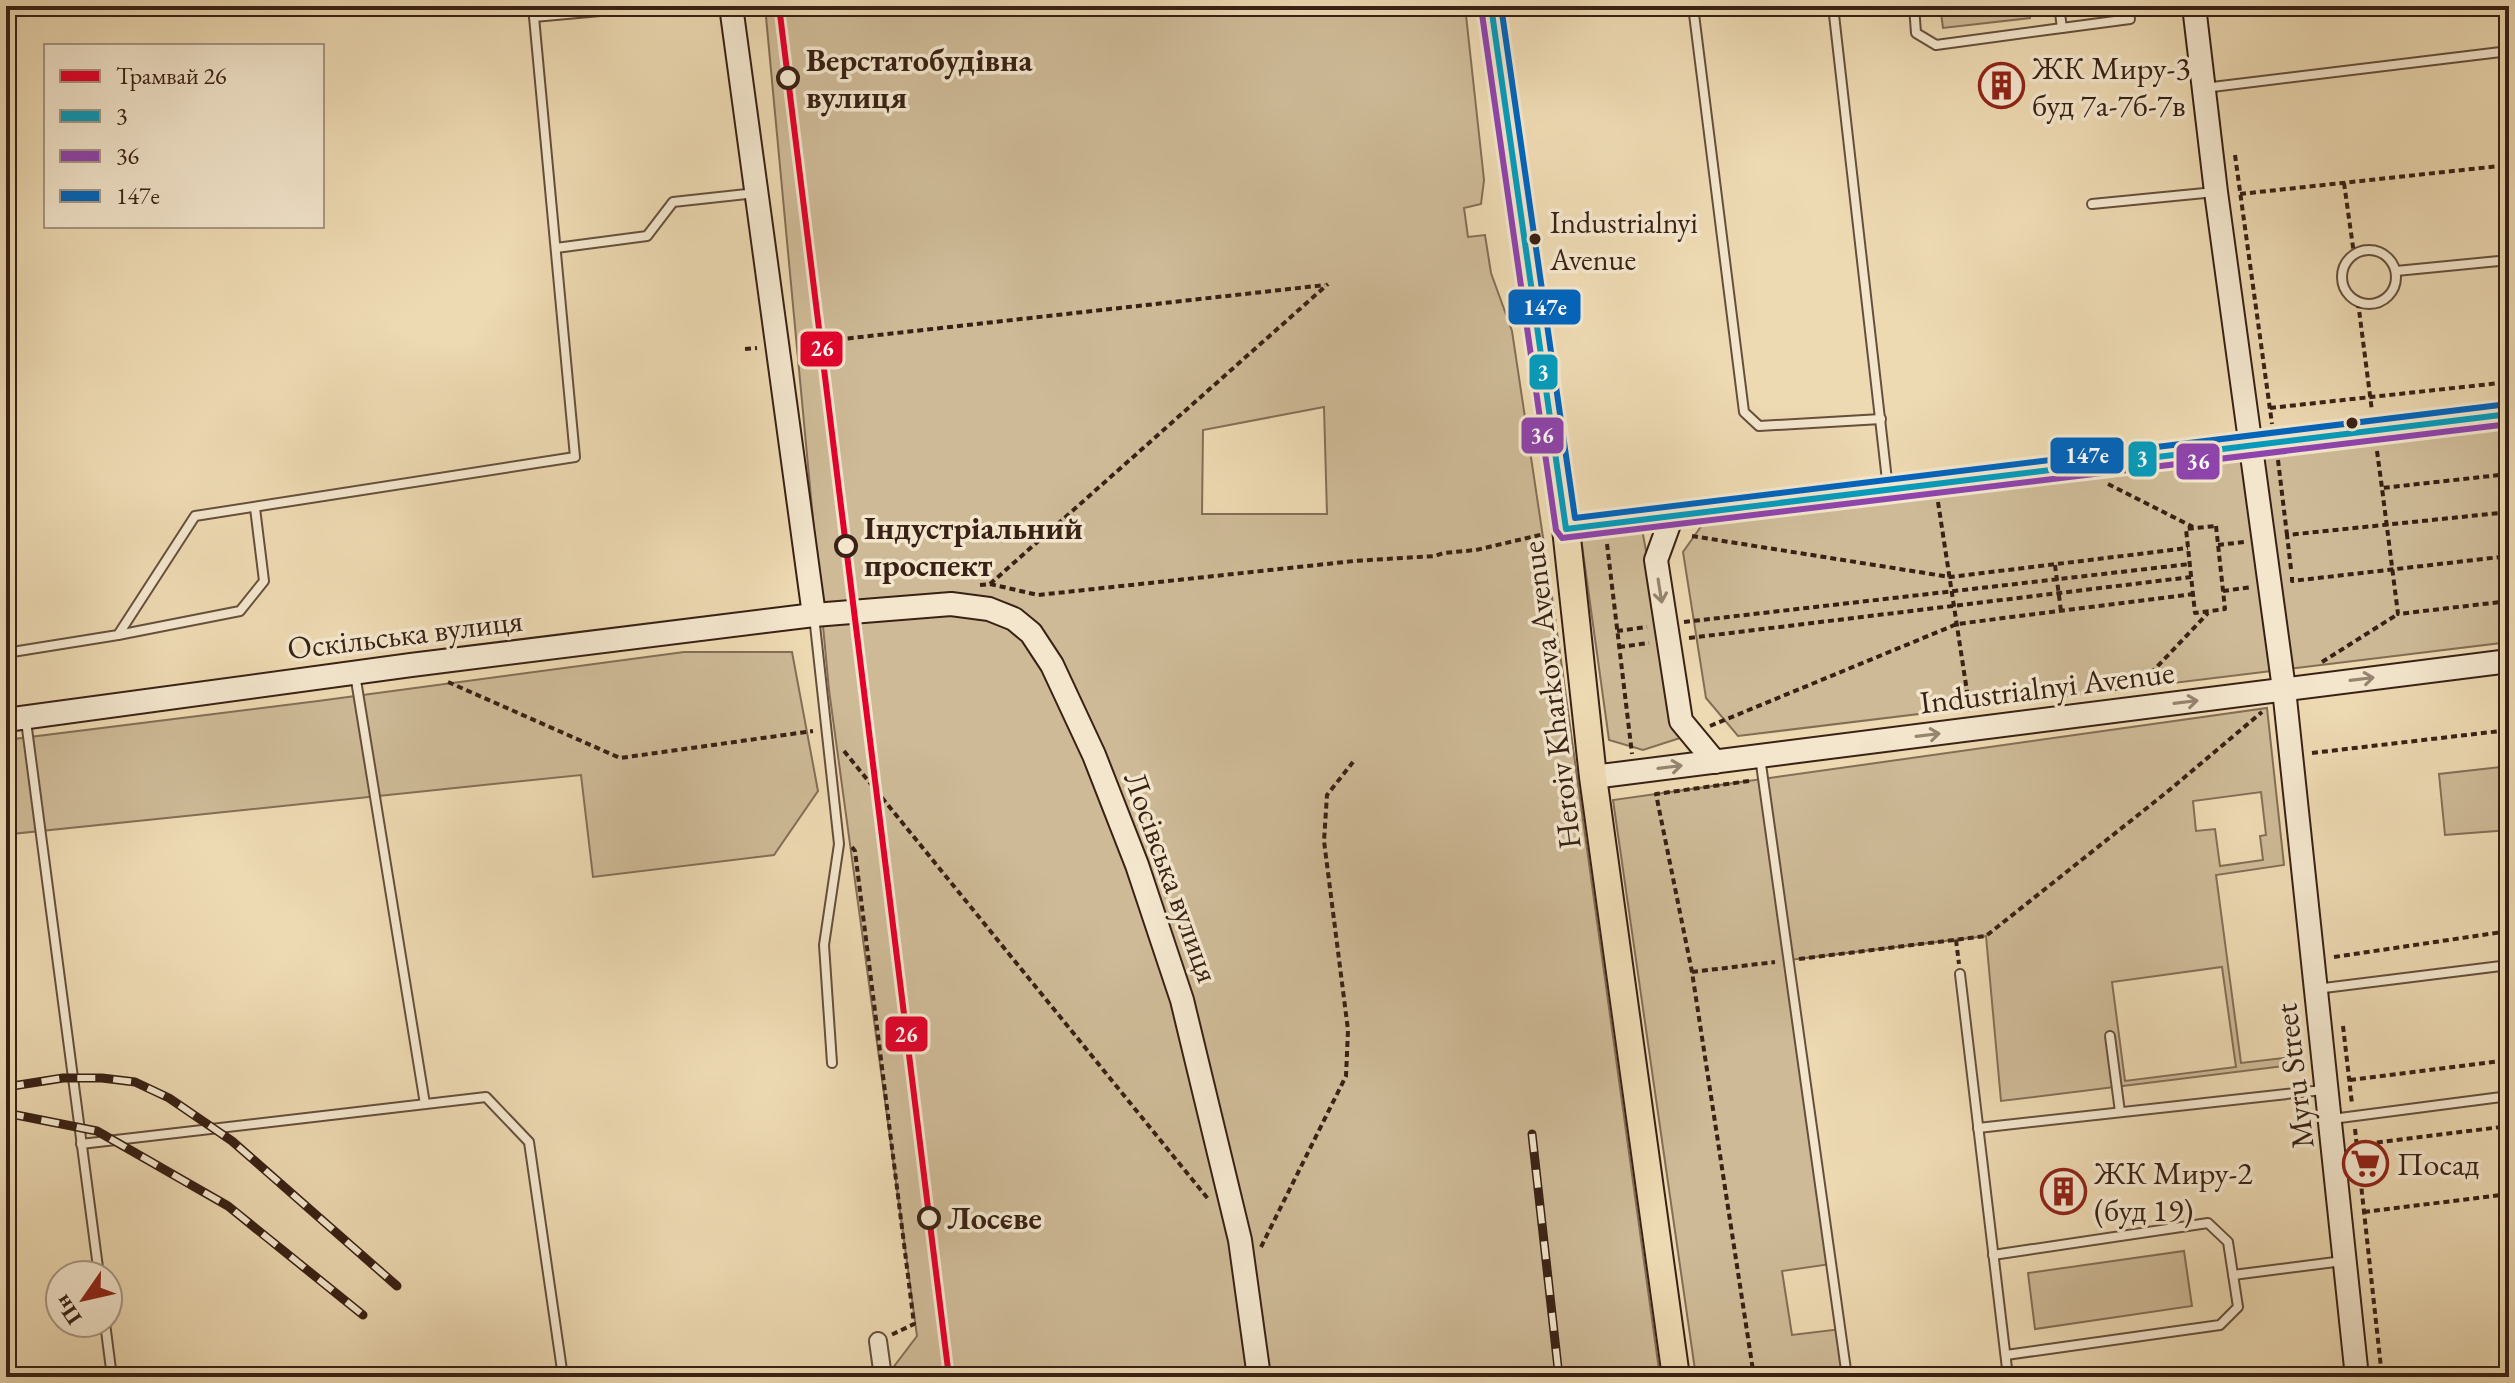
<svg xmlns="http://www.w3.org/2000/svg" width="2515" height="1383" font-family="'EB Garamond',serif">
  <rect width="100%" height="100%" fill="#edd9b2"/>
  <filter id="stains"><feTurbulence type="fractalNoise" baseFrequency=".0025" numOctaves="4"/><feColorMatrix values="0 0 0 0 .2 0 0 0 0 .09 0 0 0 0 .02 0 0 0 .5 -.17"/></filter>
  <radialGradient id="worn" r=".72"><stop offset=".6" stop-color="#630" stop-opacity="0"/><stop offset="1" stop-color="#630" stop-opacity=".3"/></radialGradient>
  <g fill="#ceba97" stroke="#846e56" stroke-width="2" fill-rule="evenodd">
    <path d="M765,6H1465L1484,180L1481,204L1464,208L1468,237L1485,235L1491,273L1512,331L1555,617L1660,1377H886L917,1336L829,690ZM1324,407L1327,514H1202L1203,430Z"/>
    <polygon points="1940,6 2029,6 2030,18 1943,28"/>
    <polygon points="2509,407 2509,642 1738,736 1706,698 1683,552 1712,511"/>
    <polygon points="1642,529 1680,738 1643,750 1609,740 1581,538"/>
    <polygon points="684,652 792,652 818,791 774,855 593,877 581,775 12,834 14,953 6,954 6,740 318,701"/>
    <path d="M2267,708L2284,865L2216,875L2241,1063L2292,1057L2293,1065L2001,1101L1986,936L1789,960L1831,1264L1782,1271L1792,1335L1841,1329L1847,1377H1696L1613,800ZM2261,792L2266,835L2260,836L2263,860L2220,866L2215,829L2196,831L2193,801ZM2222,967L2236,1067L2125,1081L2112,982Z"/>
    <polygon points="2509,766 2509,830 2445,835 2439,774"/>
    <polygon points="2184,1251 2192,1306 2035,1329 2028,1273"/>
  </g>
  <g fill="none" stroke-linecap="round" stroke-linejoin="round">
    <defs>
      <g id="lane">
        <polyline points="532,6 534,17 655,6"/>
        <polyline points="1693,6 1744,412 1759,426 1881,419"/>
        <polyline points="1833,6 1888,489"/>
        <polyline points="1914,6 1916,33 1936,45 2062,28"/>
        <polyline points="2059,6 2062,28 2130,19"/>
        <polyline points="2204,88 2509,51"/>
        <polyline points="2092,204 2215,192"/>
        <polyline points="556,248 647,236 673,202 756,193"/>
        <circle cx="2369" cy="277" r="27"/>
        <polyline points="2396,271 2509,260"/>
        <polyline points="814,616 839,844 824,945 832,1063"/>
        <polyline points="118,635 240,611 264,581 255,508"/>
        <polyline points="6,653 118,635 195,516 575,457 534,17"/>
        <polyline points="355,674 425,1104"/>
        <polyline points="26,721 99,1275"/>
        <polyline points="1760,757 1847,1377"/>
        <polyline points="1960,974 2008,1377"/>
        <polyline points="2316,989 2509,965"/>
        <polyline points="2110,1036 2120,1112"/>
        <polyline points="2332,1119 2509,1096"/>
        <polyline points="1978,1128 2323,1090"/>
        <polyline points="81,1144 486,1097 529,1142 563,1377"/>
        <polyline points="1993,1255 2208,1223 2228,1242 2238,1307 2220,1325 2006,1355"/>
        <polyline points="2233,1275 2343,1261"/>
        <polyline points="105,1323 112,1377"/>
      </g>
      <polyline id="street" points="878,1341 883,1377"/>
      <g id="secondary">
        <polyline points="731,6 814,615"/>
        <polyline points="2194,6 2216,192 2284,689 2357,1377"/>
        <polyline points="1672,516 1656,560 1681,721 1715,762"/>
        <polyline points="1566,529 2509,414"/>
        <polyline points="6,720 411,665 814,615 951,604 989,609 1014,619 1031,633 1052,665 1094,755 1137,865 1182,1000 1240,1240 1259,1377"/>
        <polyline points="1593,777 2509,661"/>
      </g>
      <polyline id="primary" points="1491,6 1566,529 1593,777 1676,1377"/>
    </defs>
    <use href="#lane" stroke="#664f3c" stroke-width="12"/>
    <use href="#street" stroke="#664f3c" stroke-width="20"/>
    <use href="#secondary" stroke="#392115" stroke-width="26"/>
    <use href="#primary" stroke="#392115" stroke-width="30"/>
    <g stroke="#392115" stroke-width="4" stroke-dasharray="6 4" stroke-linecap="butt">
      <polyline points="752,10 794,6"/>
      <polyline points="2235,155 2272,424"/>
      <polyline points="2344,183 2354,254"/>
      <polyline points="2240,194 2509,165"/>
      <polyline points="2358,302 2372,411"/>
      <polyline points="798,344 1325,285"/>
      <polyline points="745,349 757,348"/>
      <polyline points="2270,408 2509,382"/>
      <polyline points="2377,451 2382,488"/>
      <polyline points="2278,460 2287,535"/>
      <polyline points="2509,474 2382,488 2398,614 2509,601"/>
      <polyline points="2108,484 2193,527"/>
      <polyline points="1938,502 1970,711"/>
      <polygon points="2216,526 2225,609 2195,613 2186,529"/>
      <polyline points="1692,536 1950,577 2188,548"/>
      <polyline points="1607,544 1632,754"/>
      <polyline points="2218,545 2244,542"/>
      <polyline points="2055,565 2061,611"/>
      <polyline points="2291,569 2287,535 2509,512"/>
      <polyline points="2292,577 2292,581 2509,556"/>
      <polyline points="990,584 1038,595 1354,561 1435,556 1443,553 1476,550 1544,534"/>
      <polyline points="980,585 990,584 1328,284"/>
      <polyline points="2223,591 2252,587"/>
      <polyline points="1684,622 2190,564"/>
      <polyline points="1617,631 1647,627"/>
      <polyline points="1689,638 2191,577"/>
      <polyline points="1619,647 1649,643"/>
      <polyline points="2322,662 2398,614"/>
      <polyline points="448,682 620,758 813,731"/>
      <polyline points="2137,688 2208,613"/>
      <polyline points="1710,726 1957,624 2193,594"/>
      <polyline points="844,751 1209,1200"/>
      <polyline points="2312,753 2509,730"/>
      <polyline points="1749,781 1656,794 1692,972 1754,1377"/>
      <polyline points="852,847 855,851 914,1324 891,1335"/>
      <polyline points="1956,940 1959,964"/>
      <polyline points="2334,957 2509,931"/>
      <polyline points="1799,959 1986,936 2167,792 2262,712"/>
      <polyline points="1692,972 1775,962"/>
      <polyline points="2343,1026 2352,1104"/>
      <polyline points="2350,1080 2509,1060"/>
      <polyline points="2355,1129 2382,1377"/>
      <polyline points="2357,1145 2509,1126"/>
      <polyline points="2364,1212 2509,1194"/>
      <polyline points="1261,1247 1346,1076 1348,1030 1324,841 1327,795 1353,762"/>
    </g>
    <use href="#lane" stroke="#f3e6cd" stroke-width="8"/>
    <use href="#street" stroke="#f3e6cd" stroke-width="16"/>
    <use href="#secondary" stroke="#f3e6cd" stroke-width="22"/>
    <use href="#primary" stroke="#edd9b2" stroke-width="26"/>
    <defs>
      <g id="rail">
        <polyline points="6,1087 63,1078 102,1078 135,1082 169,1098 232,1141 397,1286"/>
        <polyline points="6,1113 97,1131 228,1206 363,1315"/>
        <polyline points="1532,1134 1559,1377"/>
      </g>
    </defs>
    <use href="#rail" stroke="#392115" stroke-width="9"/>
    <use href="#rail" stroke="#f3e6cd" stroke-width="6" stroke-dasharray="18" stroke-linecap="butt"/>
    <defs>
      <polyline id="bus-1" points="1491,6 1566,529 2509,414"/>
      <polyline id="bus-2" points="1481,7 1556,530 1562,538 2509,424"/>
      <polyline id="bus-3" points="1501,6 1575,518 2508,404"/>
    </defs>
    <use href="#bus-1" stroke="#f3e6cd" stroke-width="12"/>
    <use href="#bus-2" stroke="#f3e6cd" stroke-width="12"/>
    <use href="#bus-3" stroke="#f3e6cd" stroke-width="12"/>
    <use href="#bus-1" stroke="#069bbc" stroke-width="6"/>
    <use href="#bus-2" stroke="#8e44ad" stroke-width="6"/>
    <use href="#bus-3" stroke="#0065bd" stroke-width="6"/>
    <defs>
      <polyline id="tram-1" points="779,6 949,1377"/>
    </defs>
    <use href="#tram-1" stroke="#f3e6cd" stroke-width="12"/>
    <use href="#tram-1" stroke="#e4002b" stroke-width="6"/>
  </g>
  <defs><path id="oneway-shaft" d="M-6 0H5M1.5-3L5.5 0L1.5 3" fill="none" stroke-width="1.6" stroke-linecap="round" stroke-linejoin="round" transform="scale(2)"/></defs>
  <g stroke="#968471">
    <use href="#oneway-shaft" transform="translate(1660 591) rotate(81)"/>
    <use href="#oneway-shaft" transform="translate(2362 679) rotate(-7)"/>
    <use href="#oneway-shaft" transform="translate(2186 702) rotate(-7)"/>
    <use href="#oneway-shaft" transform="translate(1928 735) rotate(-7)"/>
    <use href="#oneway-shaft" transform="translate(1670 767) rotate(-7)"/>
  </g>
  <defs>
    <symbol id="building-ring" viewBox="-11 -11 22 22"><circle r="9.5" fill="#f3e6cd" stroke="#8f2418" stroke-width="1.5"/><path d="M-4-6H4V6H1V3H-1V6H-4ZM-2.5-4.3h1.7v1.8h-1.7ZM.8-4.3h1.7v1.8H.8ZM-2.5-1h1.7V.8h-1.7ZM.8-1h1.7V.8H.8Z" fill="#8f2418"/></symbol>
    <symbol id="supermarket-ring" viewBox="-11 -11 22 22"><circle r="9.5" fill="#f3e6cd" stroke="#8f2418" stroke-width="1.5"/><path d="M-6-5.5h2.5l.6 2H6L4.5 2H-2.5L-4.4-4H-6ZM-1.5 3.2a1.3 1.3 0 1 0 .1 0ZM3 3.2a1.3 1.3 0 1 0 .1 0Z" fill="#8f2418"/></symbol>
  </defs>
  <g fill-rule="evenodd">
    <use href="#building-ring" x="1976" y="60" width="51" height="51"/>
    <use href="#supermarket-ring" x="2340" y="1138" width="51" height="51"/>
    <use href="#building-ring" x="2038" y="1166" width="51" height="51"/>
  </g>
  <g fill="#f3e6cd" stroke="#392115" stroke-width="4">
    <circle cx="788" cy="78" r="10"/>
    <circle cx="846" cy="546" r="10"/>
    <circle cx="929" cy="1218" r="10"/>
  </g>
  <g fill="#392115" stroke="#f3e6cd" stroke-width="3">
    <circle cx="1535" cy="239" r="7"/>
    <circle cx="2352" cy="423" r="7"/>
  </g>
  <g text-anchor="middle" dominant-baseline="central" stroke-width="7" stroke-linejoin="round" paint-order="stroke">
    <g font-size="30" fill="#392115" stroke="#f3e6cd" text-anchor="start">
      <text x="1550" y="222">Industrialnyi<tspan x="1550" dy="37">Avenue</tspan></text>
    </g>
    <g font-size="32" font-weight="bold" fill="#392115" stroke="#f3e6cd" text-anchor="start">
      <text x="806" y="60">Верстатобудівна<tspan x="806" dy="37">вулиця</tspan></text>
      <text x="864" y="528">Індустріальний<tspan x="864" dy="37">проспект</tspan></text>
      <text x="947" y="1218">Лосєве</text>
    </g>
    <g font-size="32" fill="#392115" stroke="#f3e6cd" text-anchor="start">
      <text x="2032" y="68">ЖК Миру-3<tspan x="2032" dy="37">буд 7а-7б-7в</tspan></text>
      <text x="2397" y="1164">Посад</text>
      <text x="2094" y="1173">ЖК Миру-2<tspan x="2094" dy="37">(буд 19)</tspan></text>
    </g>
    <g font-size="32" fill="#392115" stroke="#f3e6cd">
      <text transform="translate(405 634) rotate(-7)">Оскільська вулиця</text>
      <text transform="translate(2047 687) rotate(-7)">Industrialnyi Avenue</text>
      <text transform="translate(1551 695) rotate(-97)">Heroiv Kharkova Avenue</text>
      <text transform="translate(1172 877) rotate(70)">Лосівська вулиця</text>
      <text transform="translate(2294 1076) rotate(-97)">Myru Street</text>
    </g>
  </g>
  <g stroke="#f3e6cd" stroke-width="3">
    <rect x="1507" y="288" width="75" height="38" rx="8" fill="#0065bd"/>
    <rect x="799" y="330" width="45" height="38" rx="8" fill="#e4002b"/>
    <rect x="1528" y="353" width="31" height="38" rx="8" fill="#069bbc"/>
    <rect x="1520" y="416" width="45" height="39" rx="8" fill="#8e44ad"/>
    <rect x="2049" y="436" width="76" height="39" rx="8" fill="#0065bd"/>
    <rect x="2127" y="440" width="31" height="38" rx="8" fill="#069bbc"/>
    <rect x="2175" y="442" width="46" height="39" rx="8" fill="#8e44ad"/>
    <rect x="884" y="1015" width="45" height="38" rx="8" fill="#e4002b"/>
  </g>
  <g font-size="22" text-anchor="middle" font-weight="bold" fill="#fff">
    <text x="1545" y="315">147е</text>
    <text x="822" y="356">26</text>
    <text x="1543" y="380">3</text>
    <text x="1542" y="443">36</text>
    <text x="2087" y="463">147е</text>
    <text x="2142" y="466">3</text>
    <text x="2198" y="469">36</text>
    <text x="906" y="1042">26</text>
  </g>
  <rect width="2515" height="1383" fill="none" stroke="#edd9b2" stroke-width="32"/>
  <rect x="8" y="8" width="2499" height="1367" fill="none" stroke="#392115" stroke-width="4"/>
  <rect x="16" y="16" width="2483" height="1351" fill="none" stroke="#392115" stroke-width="2"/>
  <rect x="44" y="44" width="280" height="184" fill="#f3e6cd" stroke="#a99783" stroke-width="2"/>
  <rect x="60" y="70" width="40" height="12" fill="#e4002b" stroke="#a99783" stroke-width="2"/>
  <text x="116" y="84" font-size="24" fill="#392115">Трамвай 26</text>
  <rect x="60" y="110" width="40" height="12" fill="#069bbc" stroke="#a99783" stroke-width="2"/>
  <text x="116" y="124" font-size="24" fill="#392115">3</text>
  <rect x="60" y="150" width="40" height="12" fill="#8e44ad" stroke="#a99783" stroke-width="2"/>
  <text x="116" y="164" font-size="24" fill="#392115">36</text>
  <rect x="60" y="190" width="40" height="12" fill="#0065bd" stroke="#a99783" stroke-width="2"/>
  <text x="116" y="204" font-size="24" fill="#392115">147е</text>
  <g transform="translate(84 1299) rotate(236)"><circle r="38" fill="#f3e6cd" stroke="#a99783" stroke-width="2"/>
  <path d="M0-6L14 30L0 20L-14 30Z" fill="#8f2418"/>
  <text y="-12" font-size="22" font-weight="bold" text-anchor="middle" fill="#392115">Пн</text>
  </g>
  <rect width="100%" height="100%" filter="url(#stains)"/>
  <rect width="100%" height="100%" fill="url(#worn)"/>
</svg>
